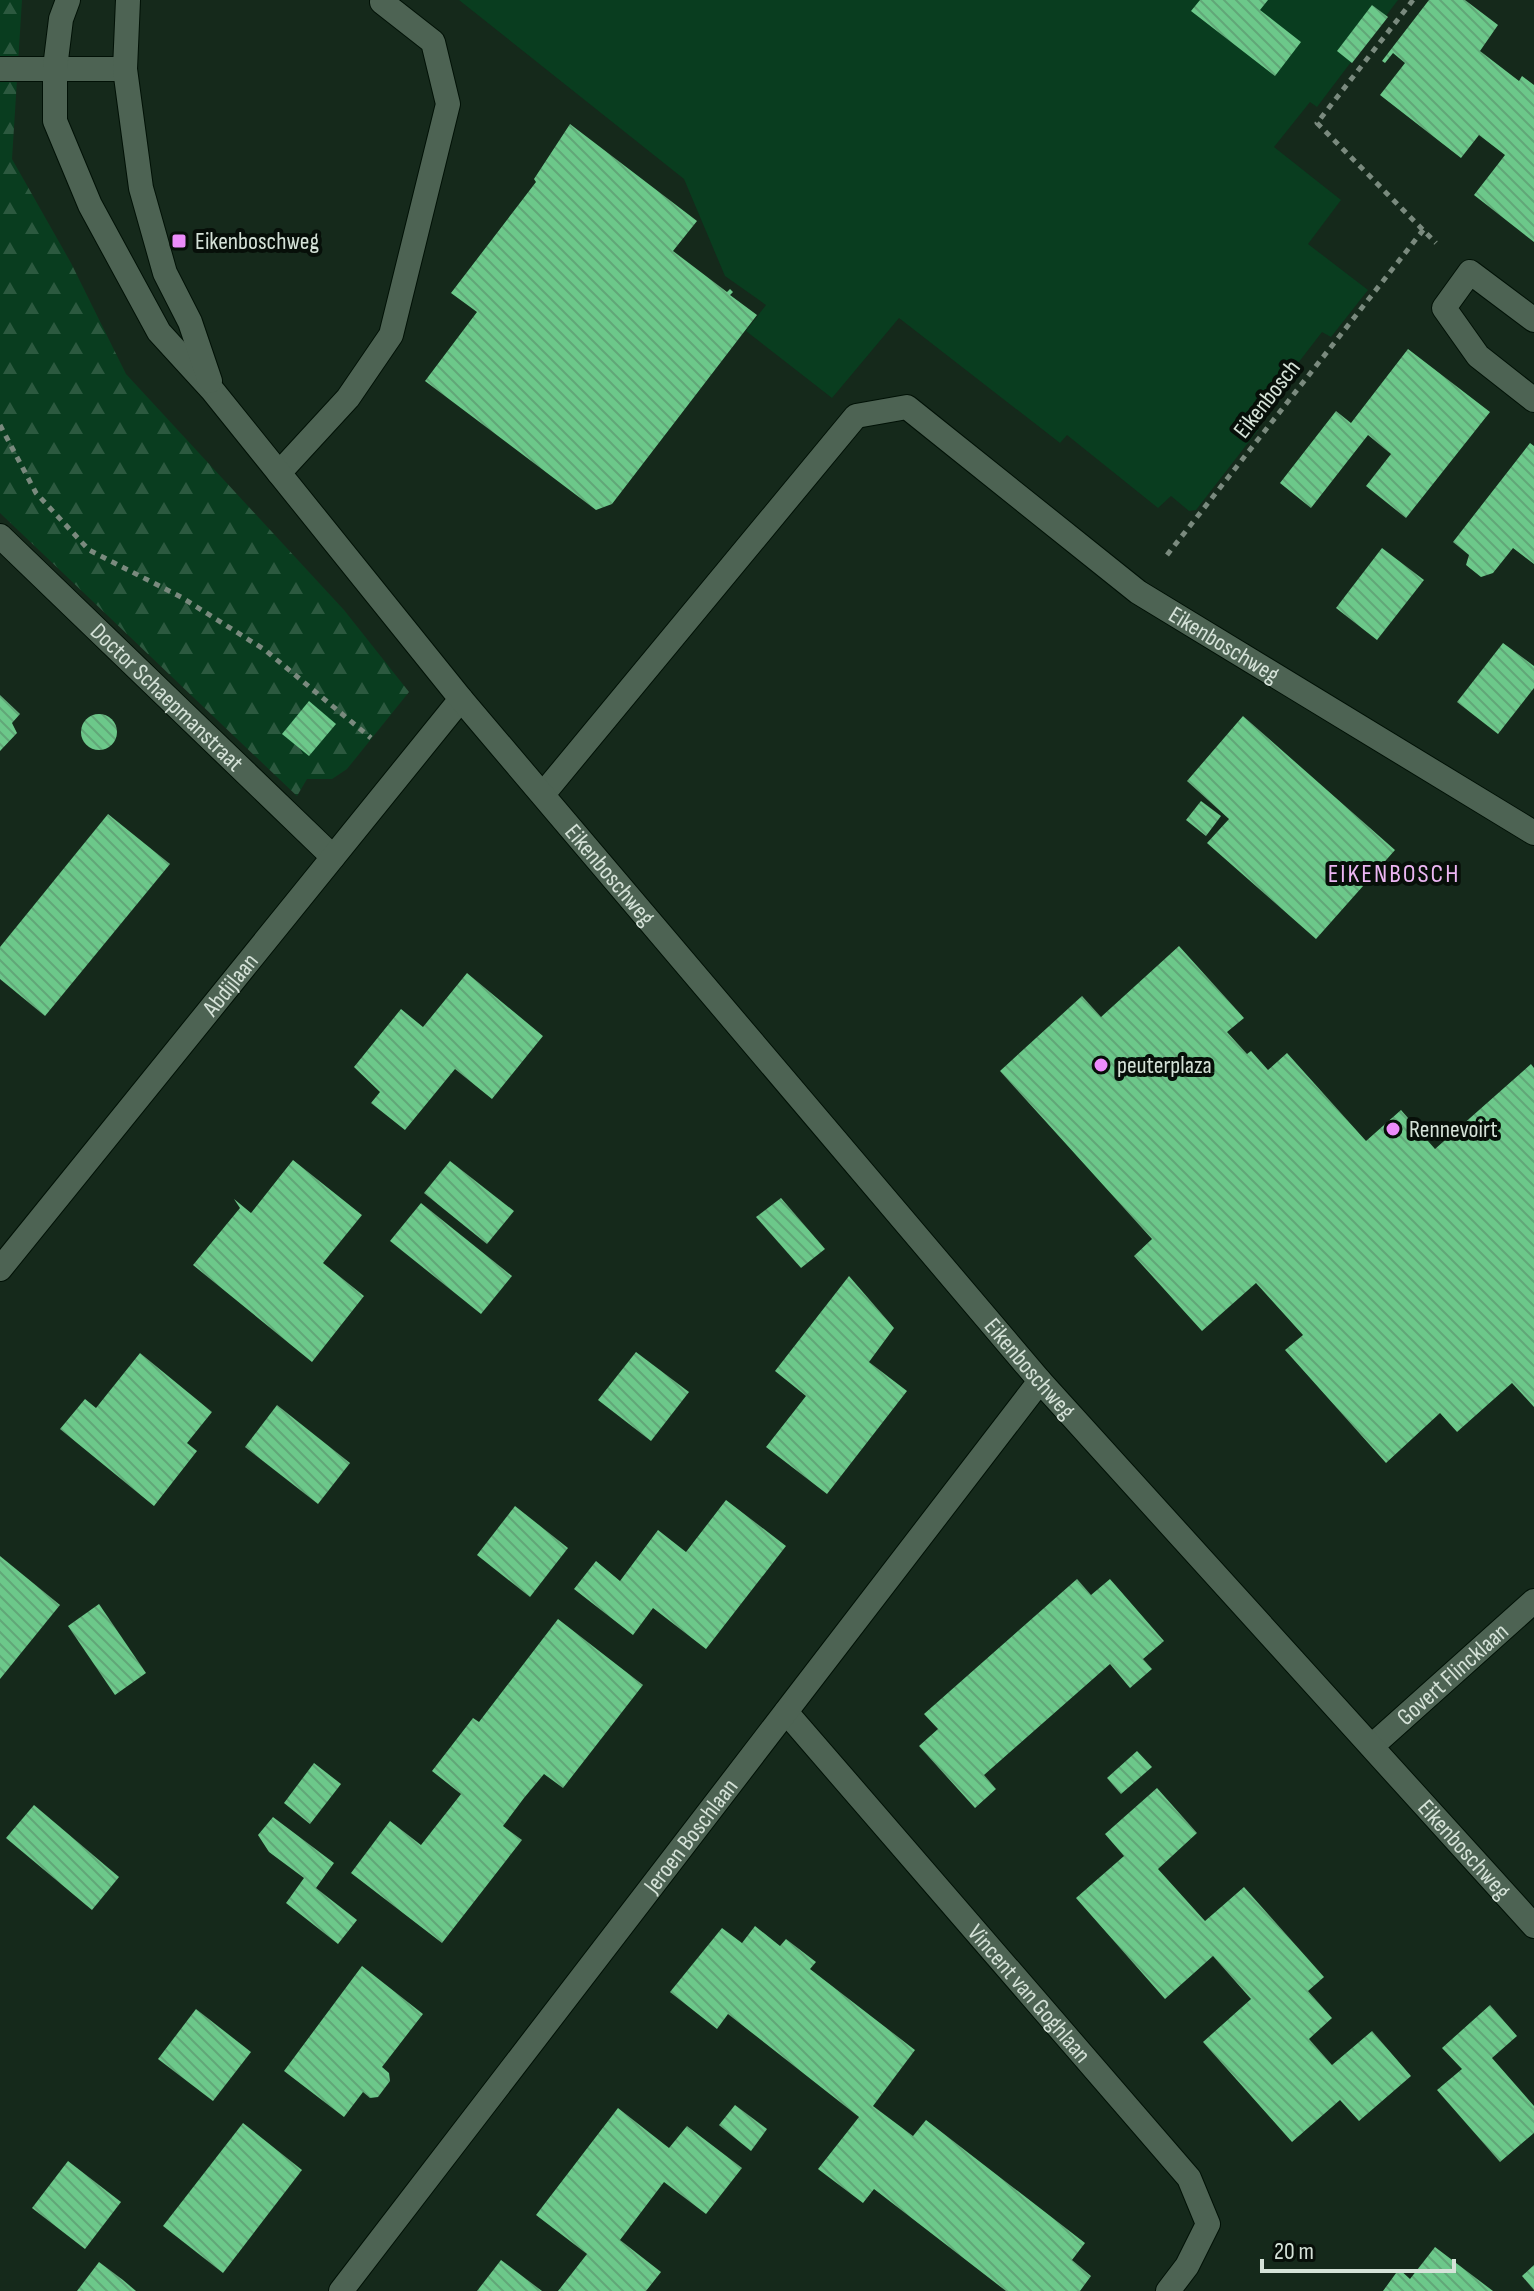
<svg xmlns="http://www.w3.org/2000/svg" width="1534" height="2291" font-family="'Sofia Sans Condensed',sans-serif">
  <defs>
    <pattern id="forest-firs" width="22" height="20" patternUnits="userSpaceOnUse" patternTransform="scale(2)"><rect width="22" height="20" fill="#093d1f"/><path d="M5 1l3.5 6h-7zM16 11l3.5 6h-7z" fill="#2c593f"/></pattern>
    <pattern id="building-back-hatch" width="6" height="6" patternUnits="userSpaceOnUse" patternTransform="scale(2)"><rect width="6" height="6" fill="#6cc88a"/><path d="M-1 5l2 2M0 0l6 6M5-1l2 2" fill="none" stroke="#61a778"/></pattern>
  </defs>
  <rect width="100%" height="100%" fill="#15291b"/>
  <polygon fill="#093d1f" points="459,0 1398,0 1317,107 1310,102 1274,147 1341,200 1308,244 1368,290 1331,337 1322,332 1252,423 1258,430 1196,510 1189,511 1171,496 1158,508 1067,435 1060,443 899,318 832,398 746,331 766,305 725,276 684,179"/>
  <polygon fill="url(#forest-firs)" points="0,0 22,0 12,159 71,263 126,374 344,610 409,692 347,769 332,779 307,779 297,796 0,513"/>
  <g fill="url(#building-back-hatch)">
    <polygon points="1200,0 1268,0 1260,10 1301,42 1275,76 1191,11"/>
    <polygon points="1429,0 1465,0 1498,25 1480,51 1519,81 1522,76 1534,85 1534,242 1474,195 1505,155 1479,135 1461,158 1380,95 1405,63 1393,53 1385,63 1382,61"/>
    <polygon points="1372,5 1388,17 1352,63 1337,51"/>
    <polygon points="570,124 697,221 673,251 727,292 730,289 733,292 730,295 757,315 612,504 596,510 425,381 477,312 451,293 536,182 534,179"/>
    <polygon points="1408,349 1490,412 1406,518 1366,486 1391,454 1368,435 1311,508 1280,483 1336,411 1351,423"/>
    <polygon points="1530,443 1534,446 1534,564 1513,548 1493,573 1481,577 1466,565 1469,555 1453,542"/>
    <polygon points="1382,548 1424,580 1377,640 1336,608"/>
    <polygon points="1503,643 1534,666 1534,688 1498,734 1457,702"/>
    <polygon points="0,695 20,714 12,723 17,733 0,751"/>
    <polygon points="309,701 336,724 309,756 282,734"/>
    <circle cx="99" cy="732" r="18"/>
    <polygon points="1243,716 1395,850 1316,939 1207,843 1229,819 1187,781"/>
    <polygon points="1201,801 1221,816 1206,836 1186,820"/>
    <polygon points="108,814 170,864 45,1016 0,979 0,947"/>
    <polygon points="1179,946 1244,1018 1227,1032 1247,1054 1251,1051 1268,1070 1287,1053 1366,1141 1401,1110 1435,1149 1531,1064 1534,1068 1534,1407 1512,1383 1457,1432 1440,1413 1386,1463 1285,1350 1303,1335 1256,1283 1202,1331 1134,1256 1152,1239 1000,1071 1082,996 1101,1017"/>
    <polygon points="467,973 543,1036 492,1099 455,1069 405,1130 371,1103 380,1092 354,1067 401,1009 423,1027"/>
    <polygon points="293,1160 362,1215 323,1263 364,1296 312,1362 193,1265 240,1208 234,1199 251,1213"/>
    <polygon points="450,1161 514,1211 487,1244 424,1193"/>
    <polygon points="781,1198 825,1249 801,1268 756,1217"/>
    <polygon points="421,1203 512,1276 481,1314 390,1241"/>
    <polygon points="849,1276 894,1328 869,1362 907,1391 827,1494 766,1447 806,1396 775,1371"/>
    <polygon points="636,1352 689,1392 651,1441 598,1400"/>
    <polygon points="140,1353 212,1412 187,1443 197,1451 154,1506 60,1429 85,1399 96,1408"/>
    <polygon points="277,1405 350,1463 318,1504 245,1447"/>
    <polygon points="726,1500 786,1546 706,1649 653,1608 633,1635 574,1589 596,1561 620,1581 658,1530 686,1552"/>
    <polygon points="515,1506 568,1548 530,1597 477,1555"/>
    <polygon points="0,1556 60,1605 0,1679"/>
    <polygon points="1077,1579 1091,1595 1110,1579 1164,1641 1143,1659 1152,1669 1130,1688 1110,1664 984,1775 996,1789 975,1808 919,1746 938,1729 924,1714"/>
    <polygon points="99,1604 146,1673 115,1695 68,1626"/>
    <polygon points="558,1619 643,1685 563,1788 544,1774 524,1798 503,1826 522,1840 442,1943 351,1873 390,1821 421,1845 461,1794 432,1771 473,1718 479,1722"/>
    <polygon points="1137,1751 1152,1767 1121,1794 1107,1778"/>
    <polygon points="314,1763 341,1784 310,1824 284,1803"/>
    <polygon points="1157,1788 1197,1833 1158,1869 1205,1921 1244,1887 1324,1977 1308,1991 1332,2018 1309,2039 1332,2065 1372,2031 1411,2076 1359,2121 1340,2100 1292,2142 1203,2042 1251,1999 1213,1956 1165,1999 1076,1898 1124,1856 1105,1834"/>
    <polygon points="34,1805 119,1877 92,1910 6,1838"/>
    <polygon points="273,1817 334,1863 316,1888 357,1920 338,1944 286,1903 304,1878 269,1852 258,1835"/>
    <polygon points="755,1926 780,1946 786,1939 816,1962 810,1969 915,2050 873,2106 913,2136 926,2120 1085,2243 1072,2260 1091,2276 1080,2291 1006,2291 874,2189 863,2203 818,2169 859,2117 728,2014 717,2029 670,1992 722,1928 742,1943"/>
    <polygon points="362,1966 423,2014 382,2067 389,2073 390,2081 378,2097 370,2098 363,2092 344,2117 284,2071"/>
    <polygon points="1490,2005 1517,2036 1492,2058 1534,2106 1534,2133 1500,2162 1437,2090 1462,2069 1442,2048"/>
    <polygon points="196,2009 251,2052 213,2101 158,2059"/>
    <polygon points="735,2105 767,2129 751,2151 719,2125"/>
    <polygon points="618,2108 669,2148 687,2126 742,2168 706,2214 664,2182 620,2240 661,2272 646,2291 558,2291 587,2254 536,2215"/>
    <polygon points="243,2123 302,2170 223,2273 163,2226"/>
    <polygon points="68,2161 121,2202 85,2249 32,2208"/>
    <polygon points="1435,2247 1493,2291 1383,2291 1399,2269 1410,2279"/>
    <polygon points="501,2260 542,2291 477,2291"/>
    <polygon points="99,2262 123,2280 136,2291 77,2291"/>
    <polygon points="1534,2265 1534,2290 1522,2276"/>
  </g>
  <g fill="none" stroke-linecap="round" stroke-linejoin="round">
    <defs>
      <polyline id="lane" points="279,473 348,398 391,335 448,104 433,42 382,2"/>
      <g id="street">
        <polyline points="0,69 125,69"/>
        <polyline points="1534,320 1470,272 1444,308 1478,356 1534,400"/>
        <path id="s1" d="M0,536L333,857"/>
        <path id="s2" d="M544,793L856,416L907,407L1138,592L1534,833"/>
        <path id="s3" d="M0,1269L461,699"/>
        <path id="s4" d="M786,1712L1189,2178L1208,2224L1187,2266L1168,2291"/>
        <path id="s5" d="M1372,1746L1534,1601"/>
        <path id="s6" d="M341,2291L1040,1381"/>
      </g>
      <g id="secondary">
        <path id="s7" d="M68,0L61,19L55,68V121L90,205L159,332L213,391L461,699L1040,1381L1534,1926"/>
        <polyline points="128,0 125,69 141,188 165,273 190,322 210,381"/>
      </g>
    </defs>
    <use href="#lane" stroke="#011106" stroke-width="26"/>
    <use href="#street" stroke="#011106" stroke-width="26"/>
    <use href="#secondary" stroke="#011106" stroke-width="26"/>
    <g stroke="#7a8a7e" stroke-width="5" stroke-dasharray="6 6" stroke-linecap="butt">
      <polyline points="1413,0 1317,123 1436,243"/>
      <polyline points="0,425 36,493 89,550 181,597 265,650 371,738"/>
      <polyline points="1167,555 1424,229"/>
    </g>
    <use href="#lane" stroke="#4d6353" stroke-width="24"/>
    <use href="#street" stroke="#4d6353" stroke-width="24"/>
    <use href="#secondary" stroke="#4d6353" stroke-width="24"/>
  </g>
  <g fill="#ec8cfa" stroke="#070f09" stroke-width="3">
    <rect x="171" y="233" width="16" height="16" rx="4"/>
    <circle cx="1101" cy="1065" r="8"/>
    <circle cx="1393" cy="1129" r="8"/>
  </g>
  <g text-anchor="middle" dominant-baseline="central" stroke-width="8" stroke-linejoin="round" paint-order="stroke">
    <g font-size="24" fill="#d5e2d8" stroke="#070f09" text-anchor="start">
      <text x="195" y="241">Eikenboschweg</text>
      <text x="1117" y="1065">peuterplaza</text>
      <text x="1409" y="1129">Rennevoirt</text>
    </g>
    <g font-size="24" fill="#d5e2d8" stroke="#070f09">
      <text transform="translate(1267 399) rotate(-52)">Eikenbosch</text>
      <text stroke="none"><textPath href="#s2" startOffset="938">Eikenboschweg</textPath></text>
      <text stroke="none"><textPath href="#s1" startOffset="232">Doctor Schaepmanstraat</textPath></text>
      <text stroke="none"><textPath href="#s7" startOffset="1064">Eikenboschweg</textPath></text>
      <text stroke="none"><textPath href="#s3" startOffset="366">Abdijlaan</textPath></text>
      <text stroke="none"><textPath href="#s7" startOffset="1712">Eikenboschweg</textPath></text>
      <text stroke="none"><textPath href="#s5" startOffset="108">Govert Flincklaan</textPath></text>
      <text stroke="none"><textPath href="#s6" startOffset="574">Jeroen Boschlaan</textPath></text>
      <text stroke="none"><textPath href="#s7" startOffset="2360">Eikenboschweg</textPath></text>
      <text stroke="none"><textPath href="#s4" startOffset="372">Vincent van Goghlaan</textPath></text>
    </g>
    <g font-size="26" letter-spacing="2" fill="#ecb6f3" stroke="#070f09">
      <text x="1394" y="874">EIKENBOSCH</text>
    </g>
  </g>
  <path d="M1262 2259v12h192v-12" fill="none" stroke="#d5e2d8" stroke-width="4"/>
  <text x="1274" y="2259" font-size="24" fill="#d5e2d8" stroke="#070f09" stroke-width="6" paint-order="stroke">20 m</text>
</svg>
